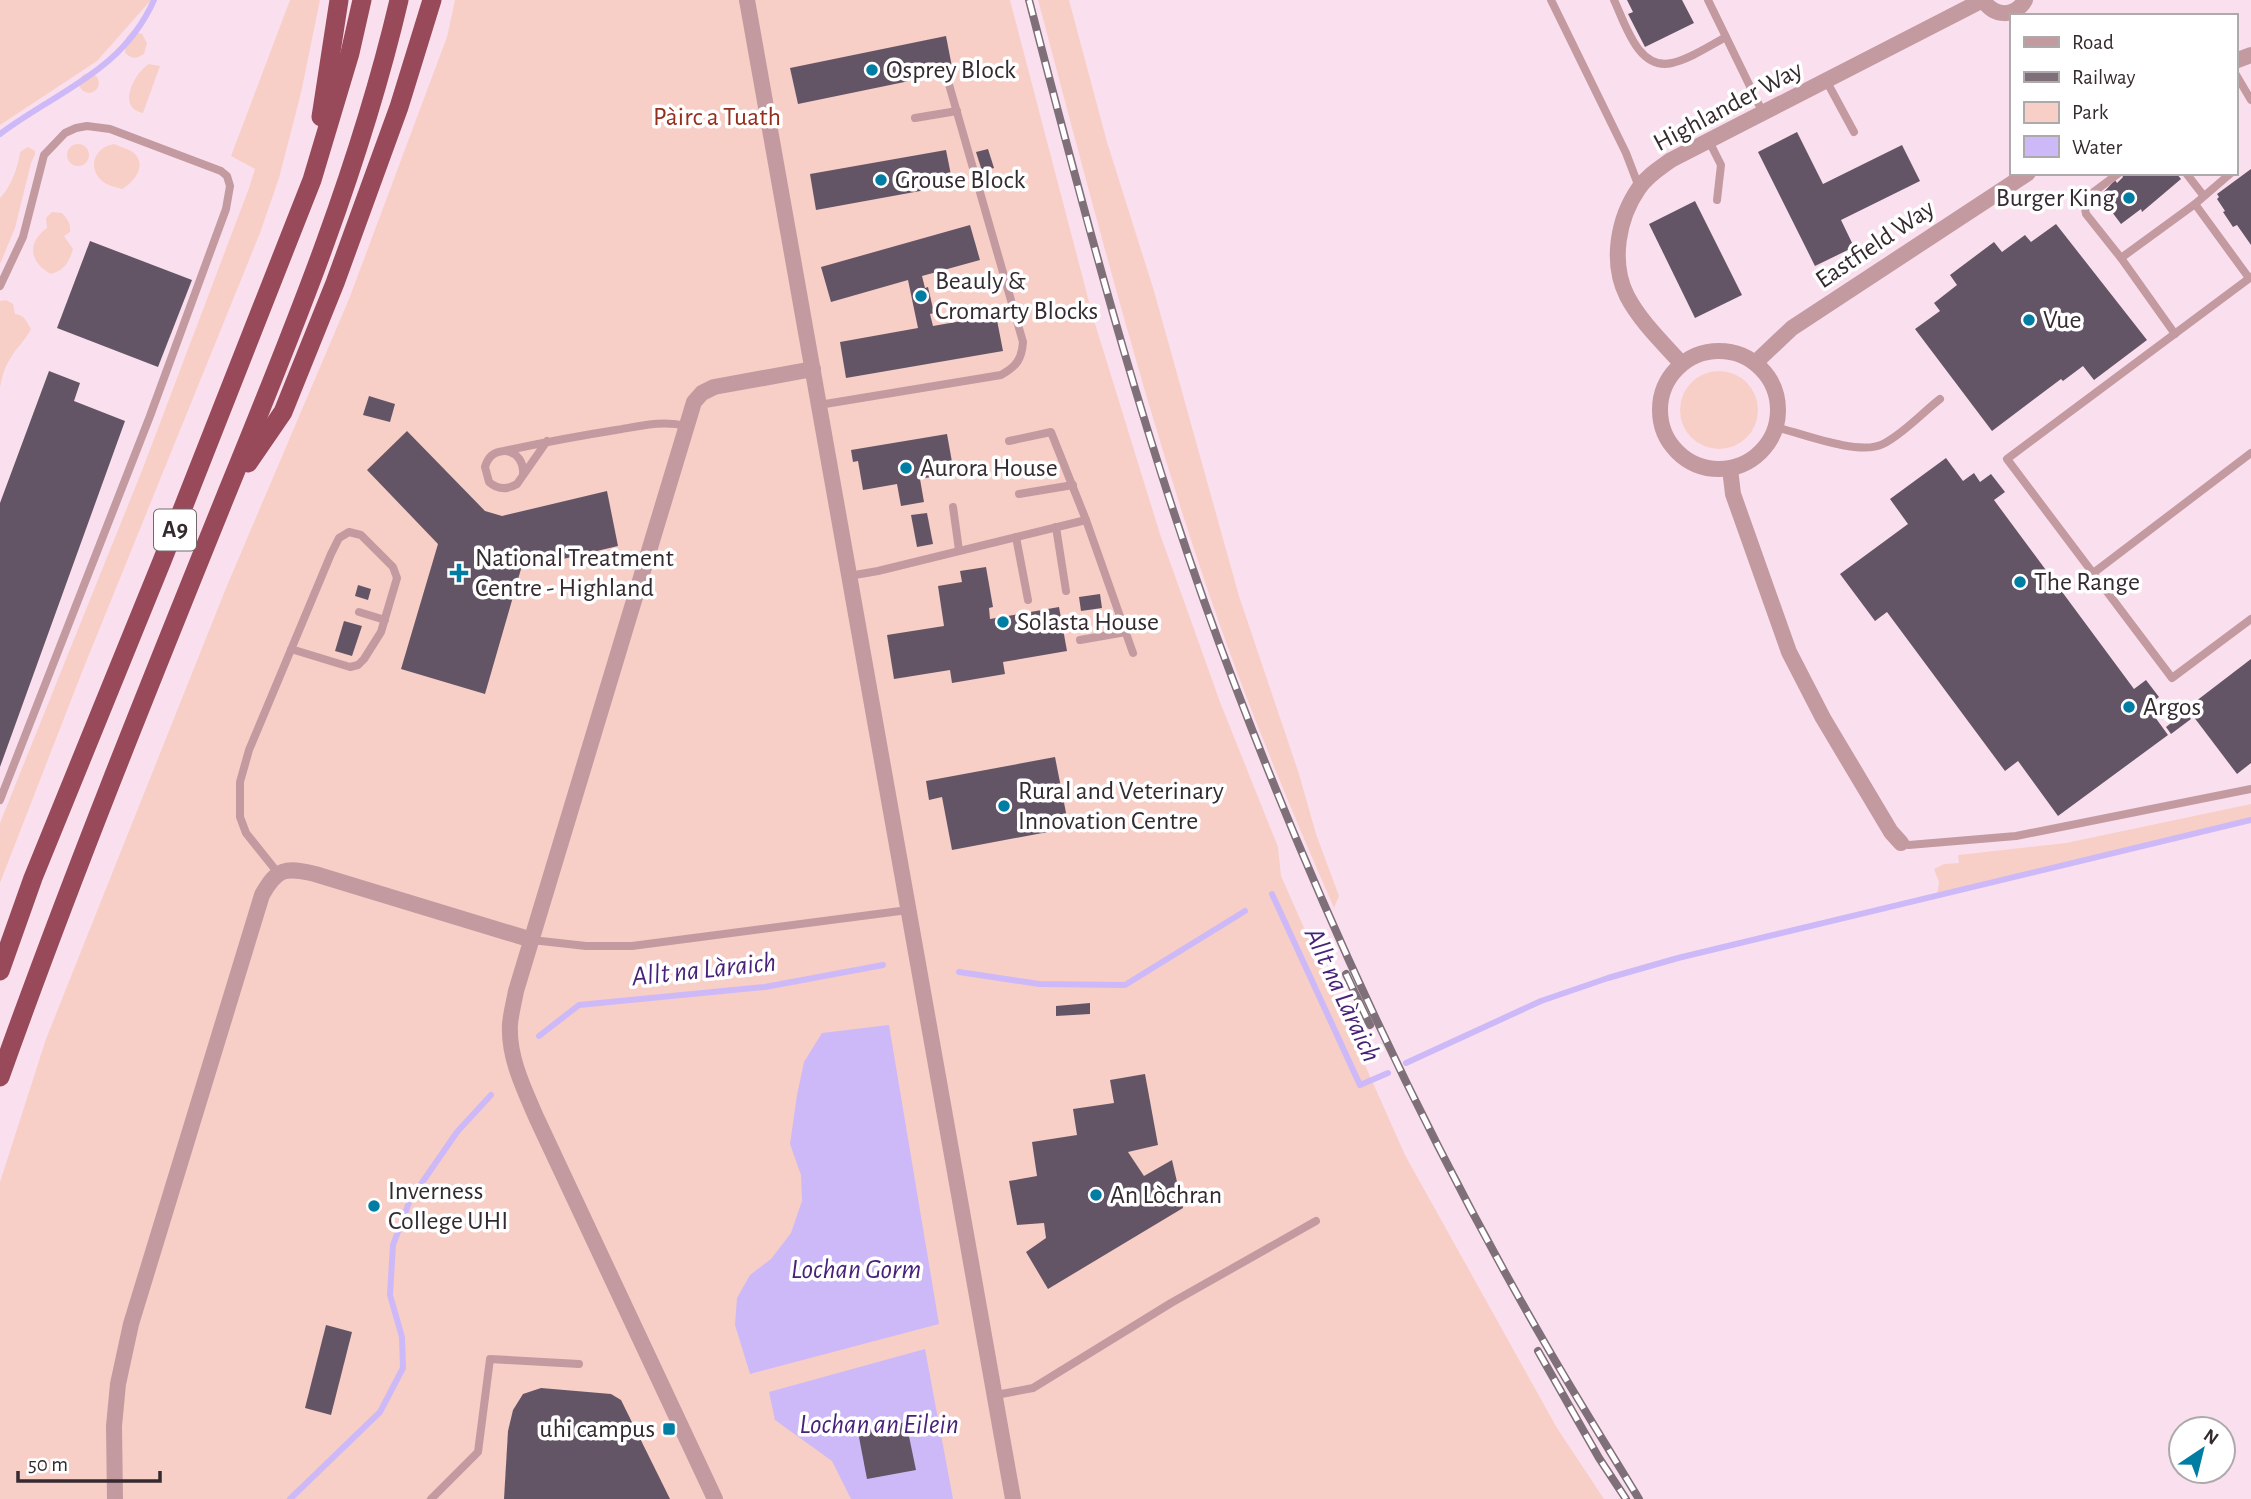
<svg xmlns="http://www.w3.org/2000/svg" width="2251" height="1499" font-family="'Alegreya Sans',sans-serif">
  <rect width="100%" height="100%" fill="#fae0ee"/>
  <g fill="#f7cfc7">
    <polygon points="0,0 151,0 97,61 0,125"/>
    <polygon points="290,0 320,0 301,93 279,178 260,233 82,672 0,883 0,823 143,468 249,188 255,169 231,156"/>
    <polygon points="455,0 1010,0 1093,317 1160,534 1220,702 1278,847 1281,876 1405,1155 1557,1428 1604,1499 0,1499 0,1182 46,1039 226,588 349,299 447,37"/>
    <path d="M1038,0H1069L1107,142L1154,291L1239,596L1299,774L1316,834L1339,896L1334,908C1292,812 1251,714 1216,614C1146,413 1093,206 1038,0Z"/>
    <path d="M132,31L142,34L147,43L144,54C136,59 132,59 125,53L126,38Z"/>
    <path d="M149,64L160,66L143,113C116,108 134,73 149,64Z"/>
    <circle cx="89" cy="83" r="10"/>
    <circle cx="78" cy="155" r="11"/>
    <path d="M114,144C121,147 130,149 135,154C147,167 133,183 122,189C117,187 109,186 105,183C87,171 92,148 114,144Z"/>
    <path d="M28,147L35,151V154L31,163L15,228L0,264V198C10,189 19,165 20,152Z"/>
    <path d="M52,212L62,213C68,220 71,223 70,232L64,236L73,249C69,262 65,270 51,274C30,263 26,243 47,228L46,218Z"/>
    <path d="M6,300L13,304L15,314C25,315 26,321 31,329C25,341 16,348 10,359C4,368 2,377 0,388V301Z"/>
    <circle cx="1719" cy="410" r="39"/>
    <polygon points="2251,804 2251,822 1937,895 1939,882 1934,869 1944,864 1959,863 1958,855 2066,843"/>
  </g>
  <g fill="#cdb9f8">
    <polygon points="889,1025 939,1324 750,1374 735,1325 737,1298 750,1275 771,1259 791,1233 802,1201 801,1175 790,1144 797,1095 804,1062 822,1033"/>
    <polygon points="925,1349 953,1499 851,1499 832,1461 775,1420 769,1392"/>
  </g>
  <g fill="none" stroke-linecap="round" stroke-linejoin="round">
    <g stroke="#cdb9f8" stroke-width="6">
      <path d="M0,134C57,91 122,72 154,0"/>
      <polyline points="1272,894 1360,1085 1388,1073"/>
      <polyline points="959,972 1039,984 1125,985 1245,911"/>
      <polyline points="539,1036 579,1005 765,987 883,965"/>
      <polyline points="1406,1063 1541,1001 1608,978 1678,958 2251,820"/>
      <polyline points="290,1499 380,1412 403,1368 402,1337 390,1295 393,1245 410,1200 457,1132 491,1095"/>
    </g>
  </g>
  <g fill="#645566">
    <polygon points="1627,0 1682,0 1694,23 1645,47 1628,14 1633,12"/>
    <polygon points="946,36 953,72 798,104 790,68"/>
    <polygon points="1797,132 1823,184 1902,145 1920,181 1841,220 1854,247 1815,266 1758,152"/>
    <polygon points="988,149 994,168 982,171 976,152"/>
    <polygon points="946,150 953,185 816,210 810,174"/>
    <polygon points="2251,169 2251,245 2237,225 2233,227 2223,212 2225,211 2217,199 2219,197 2217,194"/>
    <polygon points="2124,173 2176,173 2181,179 2142,212 2141,209 2121,224 2100,196 2115,180 2117,183 2123,177 2122,175"/>
    <polygon points="1695,201 1742,295 1695,318 1649,224"/>
    <polygon points="2056,224 2147,340 2094,380 2083,366 2063,381 2061,379 1992,431 1915,329 1940,311 1934,303 1957,285 1950,275 1994,242 2002,252 2025,235 2031,242"/>
    <polygon points="970,225 980,260 922,276 925,288 928,287 934,313 930,314 933,326 996,315 1003,351 846,378 840,342 918,328 908,280 831,302 821,267"/>
    <polygon points="90,241 192,280 158,367 57,328"/>
    <polygon points="49,371 80,383 74,401 125,421 0,767 0,503"/>
    <polygon points="369,396 395,404 390,422 363,415"/>
    <polygon points="407,431 485,511 502,516 607,491 618,546 521,569 485,694 401,669 438,544 367,470"/>
    <polygon points="947,434 954,473 920,479 924,502 901,506 897,484 863,490 858,461 853,462 851,450"/>
    <polygon points="1946,458 1963,481 1974,473 1980,482 1991,474 2005,492 1994,500 2134,689 2146,680 2159,697 2147,706 2168,735 2058,816 2018,761 2005,771 1887,612 1875,621 1840,574 1908,524 1890,499"/>
    <polygon points="927,513 933,544 917,547 911,515"/>
    <polygon points="986,567 993,607 989,608 990,619 1059,607 1067,651 1003,662 1005,674 952,683 950,670 894,679 887,635 944,626 938,586 962,582 960,571"/>
    <polygon points="358,585 371,589 368,600 355,596"/>
    <polygon points="1100,594 1102,608 1081,611 1079,597"/>
    <polygon points="344,621 362,626 352,656 335,651"/>
    <polygon points="2251,659 2251,763 2237,774 2187,708"/>
    <polygon points="2185,712 2191,719 2171,734 2166,727"/>
    <polygon points="1055,757 1069,828 952,850 942,797 929,800 926,781"/>
    <polygon points="1090,1003 1090,1014 1056,1016 1056,1006"/>
    <polygon points="1145,1074 1158,1145 1128,1152 1144,1176 1172,1160 1183,1208 1048,1289 1026,1252 1046,1238 1044,1223 1017,1225 1009,1181 1037,1176 1032,1142 1077,1135 1073,1109 1114,1103 1110,1080"/>
    <polygon points="326,1325 352,1332 331,1415 305,1408"/>
    <polygon points="541,1388 611,1394 621,1400 670,1499 504,1499 508,1431 513,1410 523,1394"/>
    <polygon points="906,1422 916,1470 867,1479 858,1432"/>
  </g>
  <g fill="none" stroke-linecap="round" stroke-linejoin="round">
    <g stroke="#c49aa1" stroke-width="8">
      <polyline points="1551,0 1626,153 1639,187"/>
      <path d="M1614,0C1625,23 1638,71 1672,63C1690,59 1709,46 1726,37"/>
      <polyline points="1708,0 1763,113"/>
      <polyline points="2235,73 2251,100"/>
      <polyline points="1827,82 1854,132"/>
      <polyline points="915,118 957,111"/>
      <polyline points="1709,141 1721,165 1717,200"/>
      <polyline points="2119,173 2091,194 2084,204 2086,214 2121,258"/>
      <polyline points="2186,173 2203,195"/>
      <polyline points="2195,204 2231,173"/>
      <polyline points="2251,277 2007,459 2172,678 2251,619"/>
      <polyline points="0,286 23,237 44,155 65,133 76,128 87,126 110,129 221,171 227,176 230,186 226,209 150,416 0,800"/>
      <polyline points="2175,334 2121,258 2195,204 2249,278"/>
      <path d="M819,405L1001,375C1016,367 1022,359 1023,342L948,81"/>
      <path d="M1776,427C1803,434 1859,456 1883,444C1903,434 1922,413 1940,399"/>
      <path d="M547,441L517,484C507,490 498,490 489,482L485,467C488,457 493,452 504,451C541,443 578,436 616,430C640,426 663,420 686,426"/>
      <path d="M506,451C518,453 524,463 523,474"/>
      <polyline points="1019,494 1073,485"/>
      <polyline points="953,507 959,550"/>
      <polyline points="1086,520 1133,653"/>
      <polyline points="1056,527 1066,591"/>
      <polyline points="1016,537 1028,600"/>
      <polyline points="2092,574 2251,453"/>
      <polyline points="849,576 878,571 1086,520 1051,432 1009,441"/>
      <polyline points="359,612 385,620"/>
      <polyline points="1080,640 1126,632"/>
      <polyline points="1901,843 1909,845 2016,836 2251,789"/>
      <polyline points="278,873 246,833 240,817 240,782 249,750 331,554 339,538 349,532 361,535 393,567 397,578 381,632 364,659 358,665 350,667 291,649"/>
      <polyline points="532,940 586,946 632,946 908,910"/>
      <polyline points="996,1395 1033,1388 1171,1303 1316,1221"/>
      <polyline points="431,1499 478,1452 490,1359 579,1364"/>
    </g>
    <g stroke="#c49aa1" stroke-width="16">
      <polyline points="747,0 1013,1499"/>
      <path d="M1983,0C1994,17 2015,18 2025,0"/>
      <polyline points="2235,61 2251,55"/>
      <circle cx="1719" cy="410" r="59"/>
      <path d="M1681,363C1662,342 1640,321 1627,296C1610,262 1618,218 1639,188C1647,176 1660,168 1671,160L1983,0"/>
      <polyline points="1755,363 1792,328 2028,173"/>
      <polyline points="1730,469 1733,494 1789,652 1823,718 1891,832 1901,843"/>
      <path d="M115,1499L114,1426L118,1384L131,1324L262,895C277,868 285,867 315,874L532,940"/>
      <path d="M715,1499L537,1119C524,1089 508,1057 510,1024C511,1013 514,1002 516,991L694,402L702,393L714,387L813,369"/>
    </g>
    <g stroke="#984a5a" stroke-width="19">
      <polyline points="321,117 339,0"/>
      <polyline points="248,463 283,412 335,283 399,107 432,0"/>
      <polyline points="0,971 33,878 162,561 312,180 350,53 362,0"/>
      <path d="M0,1077C70,881 148,688 226,495C292,333 359,171 399,0"/>
    </g>
    <defs>
      <g id="rail">
        <path d="M1029,0C1089,232 1150,464 1236,688C1322,914 1425,1136 1546,1345C1576,1397 1608,1448 1639,1499"/>
        <polyline points="1346,974 1370,1025"/>
        <polyline points="1538,1351 1599,1458 1626,1499"/>
      </g>
    </defs>
    <use href="#rail" stroke="#7f6f78" stroke-width="8"/>
    <use href="#rail" stroke="#fff" stroke-width="5" stroke-dasharray="16" stroke-linecap="butt"/>
  </g>
  <g fill="#007da3" stroke="#fff" stroke-width="2.5">
    <circle cx="872" cy="70" r="7"/>
    <circle cx="881" cy="180" r="7"/>
    <circle cx="2129" cy="198" r="7"/>
    <circle cx="921" cy="296" r="7"/>
    <circle cx="2029" cy="320" r="7"/>
    <circle cx="906" cy="468" r="7"/>
    <path d="M455.5 562.5h7v7h7v7h-7v7h-7v-7h-7v-7h7z"/>
    <circle cx="2020" cy="582" r="7"/>
    <circle cx="1003" cy="622" r="7"/>
    <circle cx="2129" cy="707" r="7"/>
    <circle cx="1004" cy="806" r="7"/>
    <circle cx="1096" cy="1195" r="7"/>
    <circle cx="374" cy="1206" r="7"/>
    <rect x="662" y="1422" width="14" height="14" rx="3.5"/>
  </g>
  <g text-anchor="middle" dominant-baseline="central" stroke-width="7" stroke-linejoin="round" paint-order="stroke">
    <rect fill="#fff" stroke="#716a6d" stroke-width="2" x="154" y="509.5" width="42" height="41" rx="5"/>
    <g font-size="24" font-weight="bold" fill="#342a2f">
      <text x="175" y="530">A9</text>
    </g>
    <g font-size="26" fill="#342a2f" stroke="#fff" text-anchor="start">
      <text x="886" y="70">Osprey Block</text>
      <text x="895" y="180">Grouse Block</text>
      <text x="2115" y="198" text-anchor="end">Burger King</text>
      <text x="935" y="281">Beauly &amp;<tspan x="935" dy="30">Cromarty Blocks</tspan></text>
      <text x="2043" y="320">Vue</text>
      <text x="920" y="468">Aurora House</text>
      <text x="475" y="558">National Treatment<tspan x="475" dy="30">Centre - Highland</tspan></text>
      <text x="2034" y="582">The Range</text>
      <text x="1017" y="622">Solasta House</text>
      <text x="2143" y="707">Argos</text>
      <text x="1018" y="791">Rural and Veterinary<tspan x="1018" dy="30">Innovation Centre</tspan></text>
      <text x="388" y="1191">Inverness<tspan x="388" dy="30">College UHI</tspan></text>
      <text x="1110" y="1195">An Lòchran</text>
      <text x="655" y="1429" text-anchor="end">uhi campus</text>
    </g>
    <g font-size="26" fill="#342a2f" stroke="#fff">
      <text transform="translate(1728 106) rotate(-28)">Highlander Way</text>
      <text transform="translate(1875 244) rotate(-34)">Eastfield Way</text>
    </g>
    <g font-size="26" fill="#962e1d" stroke="#fff">
      <text x="717" y="117">Pàirc a Tuath</text>
    </g>
    <g font-size="28" font-style="italic" fill="#48227a" stroke="#fff">
      <text transform="translate(704 970) rotate(-6)">Allt na Làraich</text>
      <text transform="translate(1342 995) rotate(65)">Allt na Làraich</text>
      <text x="856" y="1270">Lochan Gorm</text>
      <text x="879" y="1425">Lochan an Eilein</text>
    </g>
  </g>
  <rect x="2010" y="14" width="228" height="161" fill="#ffffff" stroke="#aeaaac" stroke-width="2"/>
  <rect x="2024" y="37" width="35" height="10" fill="#c49aa1" stroke="#aeaaac" stroke-width="2"/>
  <text x="2072" y="49" font-size="21" fill="#342a2f">Road</text>
  <rect x="2024" y="72" width="35" height="10" fill="#7f6f78" stroke="#aeaaac" stroke-width="2"/>
  <text x="2072" y="84" font-size="21" fill="#342a2f">Railway</text>
  <rect x="2024" y="102" width="35" height="21" fill="#f7cfc7" stroke="#aeaaac" stroke-width="2"/>
  <text x="2072" y="119" font-size="21" fill="#342a2f">Park</text>
  <rect x="2024" y="136" width="35" height="21" fill="#cdb9f8" stroke="#aeaaac" stroke-width="2"/>
  <text x="2072" y="154" font-size="21" fill="#342a2f">Water</text>
  <g transform="translate(2202 1450) rotate(35)"><circle r="33" fill="#ffffff" stroke="#aeaaac" stroke-width="2"/>
  <path d="M0-5L12 26L0 18L-12 26Z" fill="#007da3"/>
  <text y="-10" font-size="19" font-weight="bold" text-anchor="middle" fill="#342a2f">N</text>
  </g>
  <path d="M18 1471v10h142v-10" fill="none" stroke="#342a2f" stroke-width="3.5"/>
  <text x="28" y="1471" font-size="21" fill="#342a2f" stroke="#ffffff" stroke-width="5" paint-order="stroke">50 m</text>
</svg>
